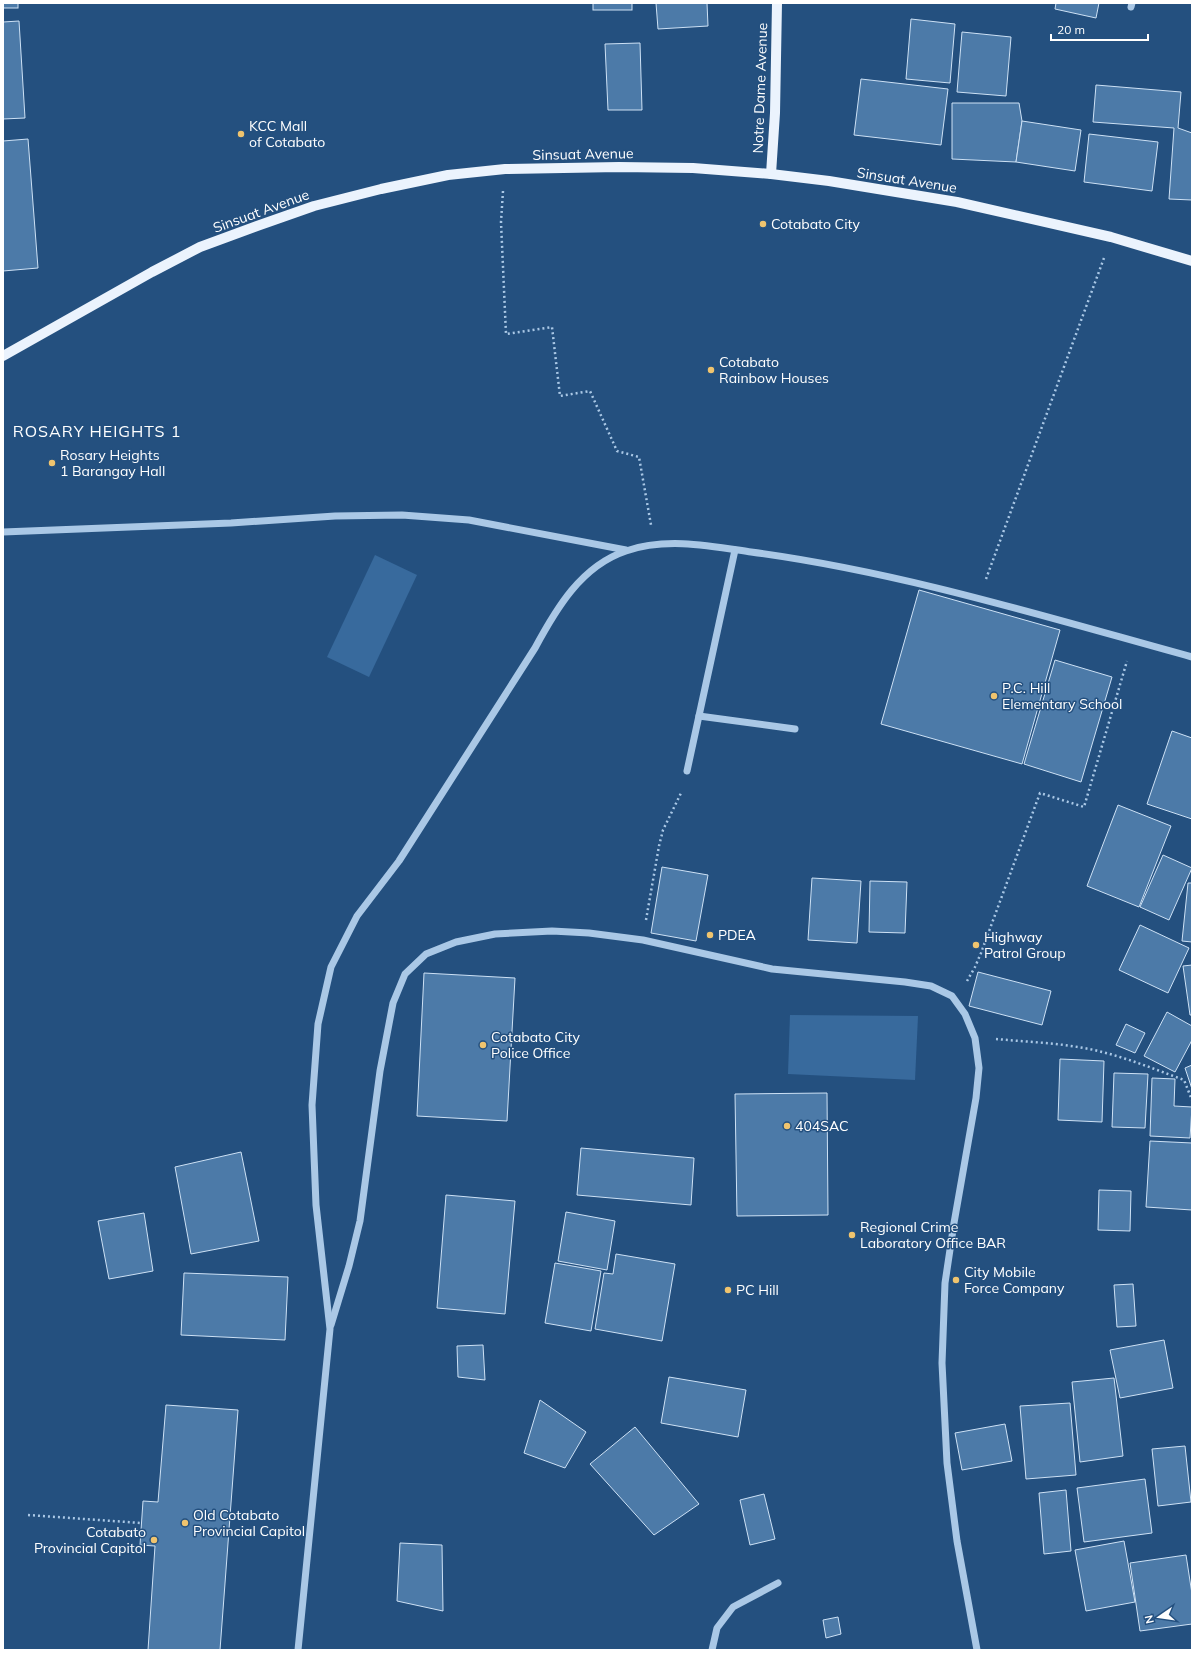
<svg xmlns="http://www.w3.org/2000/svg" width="1195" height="1653" font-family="Mulish,sans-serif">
  <rect width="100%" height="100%" fill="#24507f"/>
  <g fill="#386a9d">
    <polygon points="375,555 417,575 369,677 327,657"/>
    <polygon points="790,1015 918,1016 915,1080 788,1074"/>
  </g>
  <g fill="#4c7aa8" stroke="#cde1f5">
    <rect x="3" y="3" width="15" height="5"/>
    <rect x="593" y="3" width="39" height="7"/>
    <polygon points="656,3 707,3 708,26 658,29"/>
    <polygon points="1056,3 1099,3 1096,18 1055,9"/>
    <polygon points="911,19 955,24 950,83 906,79"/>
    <polygon points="19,21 25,118 3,119 3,22"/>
    <polygon points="962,32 1011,37 1006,96 957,92"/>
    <polygon points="640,43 642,110 608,110 605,44"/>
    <polygon points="861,79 948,89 941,145 854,135"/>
    <polygon points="1096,85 1181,92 1178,128 1192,133 1192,200 1169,199 1174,128 1093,122"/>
    <polygon points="952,103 1019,103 1022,121 1016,162 952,159"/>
    <polygon points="1022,121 1081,130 1075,171 1016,162"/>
    <polygon points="1089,134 1158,142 1152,191 1084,182"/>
    <polygon points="28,139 38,268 3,271 3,141"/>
    <polygon points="919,590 1060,630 1022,764 881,724"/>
    <polygon points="1055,660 1112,677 1081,782 1024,764"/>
    <polygon points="1172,731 1192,738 1192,819 1147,804"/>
    <polygon points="1118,805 1171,826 1139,907 1087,886"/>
    <polygon points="1163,855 1192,868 1169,920 1140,907"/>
    <polygon points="662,867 708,875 696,941 651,933"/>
    <polygon points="812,878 861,881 857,943 808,940"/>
    <polygon points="870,881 907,882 905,933 869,932"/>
    <polygon points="1188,883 1192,883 1192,942 1182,941"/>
    <polygon points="1140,925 1189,948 1168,993 1119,970"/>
    <polygon points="1192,965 1192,1015 1190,1015 1183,966"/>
    <polygon points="978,972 1051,991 1042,1025 969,1006"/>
    <polygon points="424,973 515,978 507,1121 417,1116"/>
    <polygon points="1167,1012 1192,1026 1192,1040 1175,1072 1144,1056"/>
    <polygon points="1126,1024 1145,1033 1135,1053 1116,1045"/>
    <polygon points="1060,1059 1104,1061 1102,1122 1058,1120"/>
    <polygon points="1192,1065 1192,1089 1185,1068"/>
    <polygon points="1114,1073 1148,1074 1145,1128 1112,1127"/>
    <polygon points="1152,1078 1175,1079 1174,1106 1192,1107 1190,1138 1150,1136"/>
    <polygon points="827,1093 828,1215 737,1216 735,1094"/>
    <polygon points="1150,1141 1192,1143 1192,1210 1146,1207"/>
    <polygon points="581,1148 694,1158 691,1205 577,1195"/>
    <polygon points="241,1152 259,1241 191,1254 175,1167"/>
    <polygon points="1099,1190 1131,1191 1130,1231 1098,1230"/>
    <polygon points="446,1195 515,1201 505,1314 437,1308"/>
    <polygon points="566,1212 615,1221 607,1270 558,1261"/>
    <polygon points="144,1213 153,1271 109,1279 98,1221"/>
    <polygon points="616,1254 675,1264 662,1341 595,1329 604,1273 613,1274"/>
    <polygon points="555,1263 601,1271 591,1331 545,1323"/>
    <polygon points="184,1273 288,1277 285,1340 181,1335"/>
    <polygon points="1133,1284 1136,1326 1117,1327 1114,1285"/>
    <polygon points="1164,1340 1173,1388 1120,1398 1110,1350"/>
    <polygon points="483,1345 485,1380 458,1377 457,1346"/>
    <polygon points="669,1377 746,1390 738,1437 661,1423"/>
    <polygon points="1114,1378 1123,1456 1080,1462 1072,1382"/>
    <polygon points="540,1400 586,1432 565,1468 524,1453"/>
    <polygon points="1070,1403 1076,1475 1026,1479 1020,1406"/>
    <polygon points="166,1405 238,1410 220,1650 148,1650 155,1546 140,1545 143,1501 158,1502"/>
    <polygon points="1005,1424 1012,1461 962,1470 955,1433"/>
    <polygon points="635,1427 699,1504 654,1535 590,1464"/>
    <polygon points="1185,1446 1191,1502 1158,1506 1152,1449"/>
    <polygon points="1145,1479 1152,1533 1084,1542 1077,1488"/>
    <polygon points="1066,1490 1071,1551 1044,1554 1039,1493"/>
    <polygon points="764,1494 775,1539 750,1545 740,1500"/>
    <polygon points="1124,1541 1135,1602 1086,1611 1075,1550"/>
    <polygon points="400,1543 442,1545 443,1611 397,1601"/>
    <polygon points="1186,1555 1192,1594 1192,1624 1140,1631 1130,1563"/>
    <polygon points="838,1617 841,1634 826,1638 823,1620"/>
  </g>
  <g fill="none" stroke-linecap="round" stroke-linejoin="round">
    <g stroke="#aac8e6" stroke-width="2.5" stroke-dasharray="2 3" stroke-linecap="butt">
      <polyline points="503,191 501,222 506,334 552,327 560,396 590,391 617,451 639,457 651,525"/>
      <polyline points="986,579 1104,258"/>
      <polyline points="646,920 659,846 663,830 682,791"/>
      <polyline points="967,981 975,967 981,953 1040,793 1084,807 1127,661"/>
      <path d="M996,1039C1028,1042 1062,1043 1094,1050C1125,1057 1154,1069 1184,1080L1192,1100"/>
      <polyline points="28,1515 141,1523"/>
    </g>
    <g stroke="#aac8e6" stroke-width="7">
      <polyline points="1131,7 1132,3"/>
      <polyline points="3,532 231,523 335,516 402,515 469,520 626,550"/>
      <polyline points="699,716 795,729"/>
      <polyline points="687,771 735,550"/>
      <polyline points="331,1325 349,1266 360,1221 380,1071 393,1003 405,974 426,954 456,942 495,934 552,931 589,933 643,940 772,969 905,982 931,986 952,996 965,1014 975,1038 979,1068 976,1098 954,1223 945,1283 942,1363 947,1463 957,1541 977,1650"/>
      <path d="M298,1650L330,1329L316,1205L312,1105L318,1024L331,967L357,916L399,861L535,648C556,609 581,566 626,551C666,537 711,546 751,552C901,572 1046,617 1192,657"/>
      <polyline points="712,1650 717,1628 733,1607 778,1583"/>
    </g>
    <g stroke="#ebf3fd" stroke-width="10">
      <polyline points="771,174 775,113 777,3"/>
      <polyline points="3,356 152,272 200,247 257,226 314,206 381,189 448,175 505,169 619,167 693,168 771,174 829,181 957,202 1111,237 1192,261"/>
    </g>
  </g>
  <g fill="#f0c46e" stroke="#24507f" stroke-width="1.5">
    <circle cx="241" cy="134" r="4"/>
    <circle cx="763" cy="224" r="4"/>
    <circle cx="711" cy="370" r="4"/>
    <circle cx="52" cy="463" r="4"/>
    <circle cx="994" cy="696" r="4"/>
    <circle cx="710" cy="935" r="4"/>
    <circle cx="976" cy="945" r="4"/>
    <circle cx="483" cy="1045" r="4"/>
    <circle cx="787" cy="1126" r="4"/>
    <circle cx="852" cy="1235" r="4"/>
    <circle cx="956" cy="1280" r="4"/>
    <circle cx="728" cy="1290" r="4"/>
    <circle cx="185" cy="1523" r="4"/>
    <circle cx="154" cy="1540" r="4"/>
  </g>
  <g text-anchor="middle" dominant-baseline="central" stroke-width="3" stroke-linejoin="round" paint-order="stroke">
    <g font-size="14" fill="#fff" stroke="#24507f">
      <text transform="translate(760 88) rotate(-88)">Notre Dame Avenue</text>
      <text transform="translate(583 154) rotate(-1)">Sinsuat Avenue</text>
      <text transform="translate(907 180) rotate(9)">Sinsuat Avenue</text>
      <text transform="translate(261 211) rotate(-20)">Sinsuat Avenue</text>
    </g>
    <g font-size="14" fill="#fff" stroke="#24507f" text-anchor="start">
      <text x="249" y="126">KCC Mall<tspan x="249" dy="16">of Cotabato</tspan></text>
      <text x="771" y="224">Cotabato City</text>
      <text x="719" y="362">Cotabato<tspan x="719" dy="16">Rainbow Houses</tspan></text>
      <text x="60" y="455">Rosary Heights<tspan x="60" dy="16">1 Barangay Hall</tspan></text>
      <text x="1002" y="688">P.C. Hill<tspan x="1002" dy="16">Elementary School</tspan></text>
      <text x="718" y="935">PDEA</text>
      <text x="984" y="937">Highway<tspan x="984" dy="16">Patrol Group</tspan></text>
      <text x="491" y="1037">Cotabato City<tspan x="491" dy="16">Police Office</tspan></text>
      <text x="795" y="1126">404SAC</text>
      <text x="860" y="1227">Regional Crime<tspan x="860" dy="16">Laboratory Office BAR</tspan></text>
      <text x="964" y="1272">City Mobile<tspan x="964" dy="16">Force Company</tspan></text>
      <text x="736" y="1290">PC Hill</text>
      <text x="193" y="1515">Old Cotabato<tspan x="193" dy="16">Provincial Capitol</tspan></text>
      <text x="146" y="1532" text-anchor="end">Cotabato<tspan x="146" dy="16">Provincial Capitol</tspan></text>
    </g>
    <g font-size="16" letter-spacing="1" fill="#fff" stroke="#24507f">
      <text x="97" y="431">ROSARY HEIGHTS 1</text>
    </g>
  </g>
  <rect width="1195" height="1653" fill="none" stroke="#ffffff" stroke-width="8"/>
  <g transform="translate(1159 1617) rotate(257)" stroke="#24507f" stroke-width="3" paint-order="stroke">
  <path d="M0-3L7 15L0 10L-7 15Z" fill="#ffffff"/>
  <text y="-6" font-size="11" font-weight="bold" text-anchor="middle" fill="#ffffff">N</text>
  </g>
  <path d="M1051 34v6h97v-6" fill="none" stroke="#ffffff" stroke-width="2"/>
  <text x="1057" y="34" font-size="12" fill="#ffffff" stroke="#24507f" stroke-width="3" paint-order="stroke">20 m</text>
</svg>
